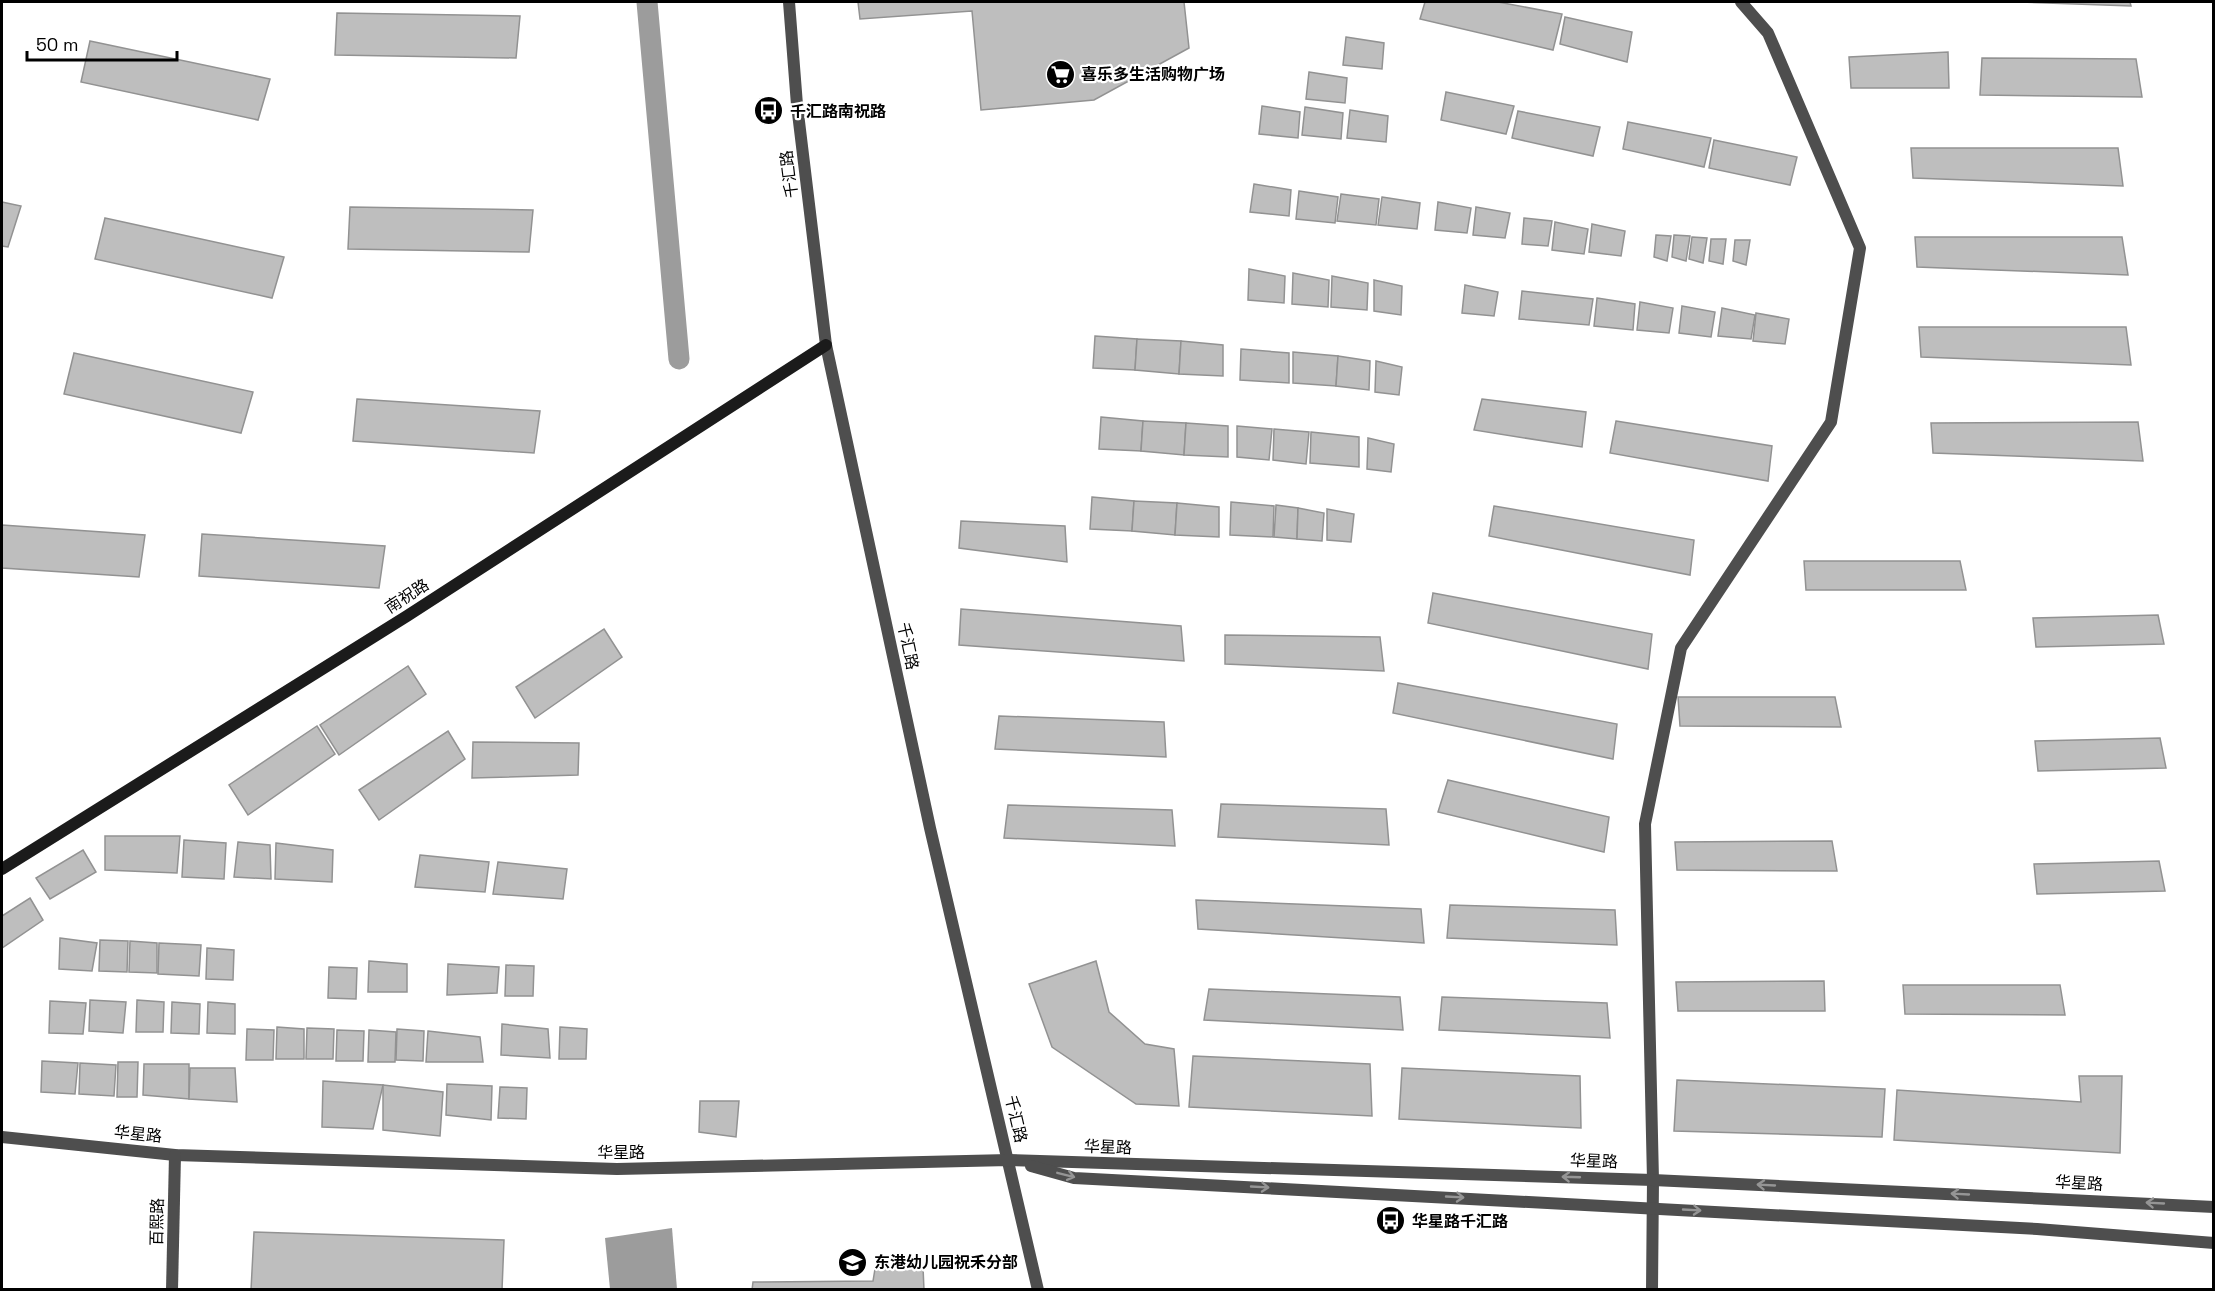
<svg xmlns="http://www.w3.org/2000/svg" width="2215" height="1291" font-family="'Space Grotesk','Noto Sans SC',sans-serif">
  <rect width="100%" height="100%" fill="#fff"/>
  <polygon fill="#9c9c9c" points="672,1228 677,1289 610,1289 605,1238"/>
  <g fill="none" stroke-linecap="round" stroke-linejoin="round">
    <polyline stroke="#9c9c9c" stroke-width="21" points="647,2 679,359"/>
  </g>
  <g fill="#bebebe" stroke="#929292" stroke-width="1.5">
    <polygon points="858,2 1184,2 1189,48 1094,100 981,110 972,11 860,19"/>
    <polygon points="1425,2 1498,2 1562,14 1553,50 1420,19"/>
    <polygon points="2020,2 2130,2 2131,6"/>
    <polygon points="337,13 520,16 516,58 335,55"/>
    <polygon points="1565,17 1632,32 1627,62 1560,44"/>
    <polygon points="1346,37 1384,43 1382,69 1343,65"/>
    <polygon points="90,41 270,79 258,120 81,82"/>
    <polygon points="1948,52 1949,88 1851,88 1849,57"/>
    <polygon points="1982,58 2136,59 2142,97 1980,95"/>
    <polygon points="1309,72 1347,78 1345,103 1306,99"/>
    <polygon points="1446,92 1514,106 1506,134 1441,120"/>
    <polygon points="1262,106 1300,112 1298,138 1259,134"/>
    <polygon points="1305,107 1343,113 1341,139 1302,135"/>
    <polygon points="1350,110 1388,116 1386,142 1347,138"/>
    <polygon points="1518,111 1600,127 1593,156 1512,138"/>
    <polygon points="1628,122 1711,138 1704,167 1623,149"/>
    <polygon points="1714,140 1797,157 1790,185 1709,168"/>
    <polygon points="1911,148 2118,148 2123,186 1913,178"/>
    <polygon points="1254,184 1291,190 1289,216 1250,212"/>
    <polygon points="1299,191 1338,197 1335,223 1296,219"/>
    <polygon points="1341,194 1379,199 1376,225 1337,221"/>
    <polygon points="1382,197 1420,203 1417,229 1378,225"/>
    <polygon points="2,202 21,206 8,247 2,246"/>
    <polygon points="1438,202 1471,208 1467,233 1435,230"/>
    <polygon points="350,207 533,210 529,252 348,249"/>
    <polygon points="1476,207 1510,213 1505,238 1473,235"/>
    <polygon points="105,218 284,257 272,298 95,259"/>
    <polygon points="1524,218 1552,221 1548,246 1522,244"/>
    <polygon points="1555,222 1588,229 1584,254 1552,250"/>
    <polygon points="1592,224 1625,231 1621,256 1589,252"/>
    <polygon points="1656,235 1671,236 1667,261 1654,257"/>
    <polygon points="1674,235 1690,236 1686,261 1672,257"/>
    <polygon points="1692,237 1707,238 1703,263 1689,259"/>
    <polygon points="1915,237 2122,237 2128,275 1917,267"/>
    <polygon points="1711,239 1726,239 1723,264 1709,261"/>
    <polygon points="1735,240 1750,240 1746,265 1733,261"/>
    <polygon points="1249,269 1285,276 1284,303 1248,300"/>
    <polygon points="1293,273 1329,280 1328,307 1292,304"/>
    <polygon points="1332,276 1368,283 1367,310 1331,307"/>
    <polygon points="1374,280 1402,286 1401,315 1374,311"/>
    <polygon points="1465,285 1498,292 1494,316 1462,313"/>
    <polygon points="1522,291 1593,299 1589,325 1519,319"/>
    <polygon points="1597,298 1635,304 1633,330 1594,326"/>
    <polygon points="1640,302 1673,308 1669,333 1637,330"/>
    <polygon points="1682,306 1715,312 1711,337 1679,333"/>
    <polygon points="1722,308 1755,315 1751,339 1718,336"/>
    <polygon points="1756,313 1789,319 1785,344 1753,341"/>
    <polygon points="1919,327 2126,327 2131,365 1921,357"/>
    <polygon points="1095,336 1137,339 1135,370 1093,368"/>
    <polygon points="1137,339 1181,341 1179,374 1135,370"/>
    <polygon points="1181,341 1223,345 1223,376 1179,374"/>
    <polygon points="1241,349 1289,353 1289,383 1240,380"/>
    <polygon points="1293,352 1338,356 1336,386 1293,383"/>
    <polygon points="74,353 253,392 241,433 64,394"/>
    <polygon points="1338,356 1370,361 1369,390 1336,386"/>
    <polygon points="1376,361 1402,367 1399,395 1375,392"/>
    <polygon points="357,399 540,411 534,453 353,441"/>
    <polygon points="1482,399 1586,412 1582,447 1474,430"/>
    <polygon points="1101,417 1143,421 1141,451 1099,449"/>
    <polygon points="1143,421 1186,423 1184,455 1141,451"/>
    <polygon points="1616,421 1772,446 1768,481 1610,453"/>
    <polygon points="2138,422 2143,461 1933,453 1931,423"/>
    <polygon points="1186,423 1228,426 1228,457 1184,455"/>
    <polygon points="1237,426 1272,429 1269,460 1237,457"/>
    <polygon points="1274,429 1309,432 1306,464 1273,460"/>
    <polygon points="1311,432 1359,437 1359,467 1310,463"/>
    <polygon points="1368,438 1394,444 1391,472 1367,469"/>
    <polygon points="1092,497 1134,501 1132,531 1090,529"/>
    <polygon points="1134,501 1177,503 1175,535 1132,531"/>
    <polygon points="1231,502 1274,506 1273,537 1230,535"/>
    <polygon points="1177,503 1219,507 1219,537 1175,535"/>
    <polygon points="1276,505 1298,508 1297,539 1274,537"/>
    <polygon points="1494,506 1694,540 1690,575 1489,536"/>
    <polygon points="1298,508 1324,513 1322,541 1297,539"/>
    <polygon points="1327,509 1354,514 1351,542 1327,540"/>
    <polygon points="961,521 1065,526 1067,562 959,548"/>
    <polygon points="2,525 145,535 139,577 2,568"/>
    <polygon points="202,534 385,546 379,588 199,576"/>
    <polygon points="1804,561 1960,561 1966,590 1806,590"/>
    <polygon points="1433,593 1652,634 1648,669 1428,623"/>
    <polygon points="961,609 1181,626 1184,661 959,645"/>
    <polygon points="2158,615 2164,644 2036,647 2033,618"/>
    <polygon points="604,629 622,657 535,718 516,687"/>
    <polygon points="1225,635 1380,637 1384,671 1225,664"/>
    <polygon points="408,666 426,694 339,755 320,725"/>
    <polygon points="1398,683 1617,724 1613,759 1393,713"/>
    <polygon points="1678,697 1835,697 1841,727 1680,726"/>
    <polygon points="999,716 1164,722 1166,757 995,749"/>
    <polygon points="317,726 335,754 248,815 229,785"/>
    <polygon points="448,731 465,759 379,820 359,790"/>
    <polygon points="2160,738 2166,768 2038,771 2035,741"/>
    <polygon points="473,742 579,743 578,775 472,778"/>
    <polygon points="1448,780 1609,817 1604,852 1438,812"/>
    <polygon points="1221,804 1386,809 1389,845 1218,837"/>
    <polygon points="1008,805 1172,810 1175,846 1004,838"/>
    <polygon points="105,836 180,836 177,873 105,870"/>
    <polygon points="184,840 226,843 224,879 182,877"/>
    <polygon points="1832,841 1837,871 1677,870 1675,842"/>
    <polygon points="238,842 270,845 271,879 234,877"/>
    <polygon points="276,843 333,850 332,882 275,879"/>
    <polygon points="83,850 96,872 50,899 36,878"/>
    <polygon points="420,855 489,862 485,892 415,887"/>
    <polygon points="2159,861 2165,891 2037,894 2034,864"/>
    <polygon points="498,862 567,869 563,899 493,894"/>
    <polygon points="30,898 43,920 2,948 2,916"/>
    <polygon points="1196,900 1421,909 1424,943 1198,929"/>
    <polygon points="1450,905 1615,910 1617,945 1447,938"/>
    <polygon points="60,938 97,943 92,971 59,969"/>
    <polygon points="100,940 128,941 127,972 99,971"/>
    <polygon points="130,941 157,943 157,973 129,972"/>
    <polygon points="159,943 201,945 199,976 158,974"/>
    <polygon points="207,948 234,950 233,980 206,979"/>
    <polygon points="369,961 407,964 407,992 368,992"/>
    <polygon points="1096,961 1109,1012 1145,1044 1174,1049 1179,1106 1136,1104 1052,1047 1029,984"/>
    <polygon points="448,964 499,967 497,993 447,995"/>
    <polygon points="506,965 534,966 533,996 505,996"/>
    <polygon points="329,967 357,968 356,999 328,998"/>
    <polygon points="1824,981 1825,1011 1678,1011 1676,982"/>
    <polygon points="1903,985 2060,985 2065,1015 1905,1014"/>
    <polygon points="1209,989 1400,997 1403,1030 1204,1020"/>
    <polygon points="1442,997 1607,1003 1610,1038 1439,1030"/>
    <polygon points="90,1000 126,1002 123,1033 89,1031"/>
    <polygon points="137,1000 164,1002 163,1032 136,1032"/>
    <polygon points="50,1001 86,1003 83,1034 49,1033"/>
    <polygon points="172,1002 200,1004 199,1034 171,1033"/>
    <polygon points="208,1002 235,1004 235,1034 207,1033"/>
    <polygon points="502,1024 548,1029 550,1058 501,1055"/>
    <polygon points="277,1027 304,1029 304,1059 276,1059"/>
    <polygon points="560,1027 587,1029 586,1059 559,1059"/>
    <polygon points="307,1028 334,1029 333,1059 306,1059"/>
    <polygon points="247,1029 274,1030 273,1060 246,1060"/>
    <polygon points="397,1029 424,1031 423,1061 396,1060"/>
    <polygon points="337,1030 364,1031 363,1061 336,1061"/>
    <polygon points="369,1030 396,1032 395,1062 368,1062"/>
    <polygon points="428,1031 480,1037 483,1062 426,1062"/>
    <polygon points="1193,1056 1370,1064 1372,1116 1189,1107"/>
    <polygon points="42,1061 78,1063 75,1094 41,1092"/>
    <polygon points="118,1062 138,1062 137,1097 117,1097"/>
    <polygon points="80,1063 116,1065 114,1096 79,1094"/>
    <polygon points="144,1064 189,1064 189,1099 143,1095"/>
    <polygon points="190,1068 235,1068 237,1102 189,1099"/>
    <polygon points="1402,1068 1580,1076 1581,1128 1399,1119"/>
    <polygon points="2079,1076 2122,1076 2120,1153 1894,1140 1897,1090 2081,1102"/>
    <polygon points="1677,1080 1885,1089 1882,1137 1674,1131"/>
    <polygon points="323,1081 383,1085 373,1129 322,1127"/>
    <polygon points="447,1084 492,1086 491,1120 446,1115"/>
    <polygon points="383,1085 443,1092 440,1136 383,1130"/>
    <polygon points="500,1087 527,1088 526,1119 498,1118"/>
    <polygon points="700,1101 739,1101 736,1137 699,1132"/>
    <polygon points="254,1232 504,1240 502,1290 251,1290"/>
    <polygon points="923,1267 924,1290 752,1290 753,1282 873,1281 875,1269"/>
  </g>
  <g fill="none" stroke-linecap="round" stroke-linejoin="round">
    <polyline stroke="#4e4e4e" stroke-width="12" points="1652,1290 1653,1180 1645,824 1681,648 1831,422 1860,248 1768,33 1741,2"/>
    <g stroke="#4e4e4e" stroke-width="12">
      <polyline points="789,2 797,105 826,345 930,828 1038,1290"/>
      <polyline points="2,1137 175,1155 617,1169 1009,1160 1653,1180 2214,1207"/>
      <polyline points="1031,1166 1074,1178 2037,1229 2214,1243"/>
      <polyline points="172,1290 175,1155"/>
    </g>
    <polyline stroke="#1b1b1b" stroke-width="12" points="2,869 407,616 826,345"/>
  </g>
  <defs><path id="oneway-shaft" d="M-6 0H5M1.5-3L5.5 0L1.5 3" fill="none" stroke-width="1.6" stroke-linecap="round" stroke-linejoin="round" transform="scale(1.5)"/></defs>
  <g stroke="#959595">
    <use href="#oneway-shaft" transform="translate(1066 1175) rotate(14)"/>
    <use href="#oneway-shaft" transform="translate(1571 1177) rotate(-178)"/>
    <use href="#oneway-shaft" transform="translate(1766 1185) rotate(-177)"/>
    <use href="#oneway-shaft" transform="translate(1260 1187) rotate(3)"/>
    <use href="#oneway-shaft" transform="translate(1960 1194) rotate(-177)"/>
    <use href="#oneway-shaft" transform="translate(1455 1197) rotate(3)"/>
    <use href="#oneway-shaft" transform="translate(2155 1203) rotate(-177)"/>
    <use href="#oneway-shaft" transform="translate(1692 1210) rotate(3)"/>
  </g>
  <defs>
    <symbol id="supermarket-disc" viewBox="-11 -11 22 22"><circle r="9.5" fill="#000" stroke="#fff"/><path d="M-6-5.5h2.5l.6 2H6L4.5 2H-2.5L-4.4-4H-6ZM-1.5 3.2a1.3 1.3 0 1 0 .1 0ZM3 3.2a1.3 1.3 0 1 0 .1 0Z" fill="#fff"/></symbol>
    <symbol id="bus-disc" viewBox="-11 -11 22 22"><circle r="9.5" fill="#000" stroke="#fff"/><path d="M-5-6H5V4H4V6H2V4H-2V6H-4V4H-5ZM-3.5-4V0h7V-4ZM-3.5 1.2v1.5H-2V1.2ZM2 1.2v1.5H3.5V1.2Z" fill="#fff"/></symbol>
    <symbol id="school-disc" viewBox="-11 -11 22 22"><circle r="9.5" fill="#000" stroke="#fff"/><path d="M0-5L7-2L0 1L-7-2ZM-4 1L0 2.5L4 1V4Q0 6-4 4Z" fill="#fff"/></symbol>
  </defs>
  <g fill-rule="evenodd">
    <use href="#supermarket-disc" x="1044" y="58" width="33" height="33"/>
    <use href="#bus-disc" x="752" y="94" width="33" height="33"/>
    <use href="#bus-disc" x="1374" y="1204" width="33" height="33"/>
    <use href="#school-disc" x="836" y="1246" width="33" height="33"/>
  </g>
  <g text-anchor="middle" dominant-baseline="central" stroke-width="4.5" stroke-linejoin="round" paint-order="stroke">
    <g font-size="16" font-weight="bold" fill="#000" stroke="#fff" text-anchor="start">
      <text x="1081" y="74">喜乐多生活购物广场</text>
      <text x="790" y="111">千汇路南祝路</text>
      <text x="1412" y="1221">华星路千汇路</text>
      <text x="874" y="1262">东港幼儿园祝禾分部</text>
    </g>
    <g font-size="16" fill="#000" stroke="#fff">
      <text transform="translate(789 174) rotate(-97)">千汇路</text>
      <text transform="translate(407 596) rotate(-33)">南祝路</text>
      <text transform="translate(908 646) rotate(78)">千汇路</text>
      <text transform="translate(1016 1119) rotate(77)">千汇路</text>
      <text transform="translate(138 1134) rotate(6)">华星路</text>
      <text transform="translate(1108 1147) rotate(2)">华星路</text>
      <text x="621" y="1152">华星路</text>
      <text transform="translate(1594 1161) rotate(2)">华星路</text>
      <text transform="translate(2079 1183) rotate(3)">华星路</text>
      <text transform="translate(157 1222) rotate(-89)">百熙路</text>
    </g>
  </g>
  <rect width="2215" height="1291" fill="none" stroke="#000000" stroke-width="6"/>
  <path d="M27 51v9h150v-9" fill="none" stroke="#000000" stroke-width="3"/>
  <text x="36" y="51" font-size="18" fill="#000000" stroke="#ffffff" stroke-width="4.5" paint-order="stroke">50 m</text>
</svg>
